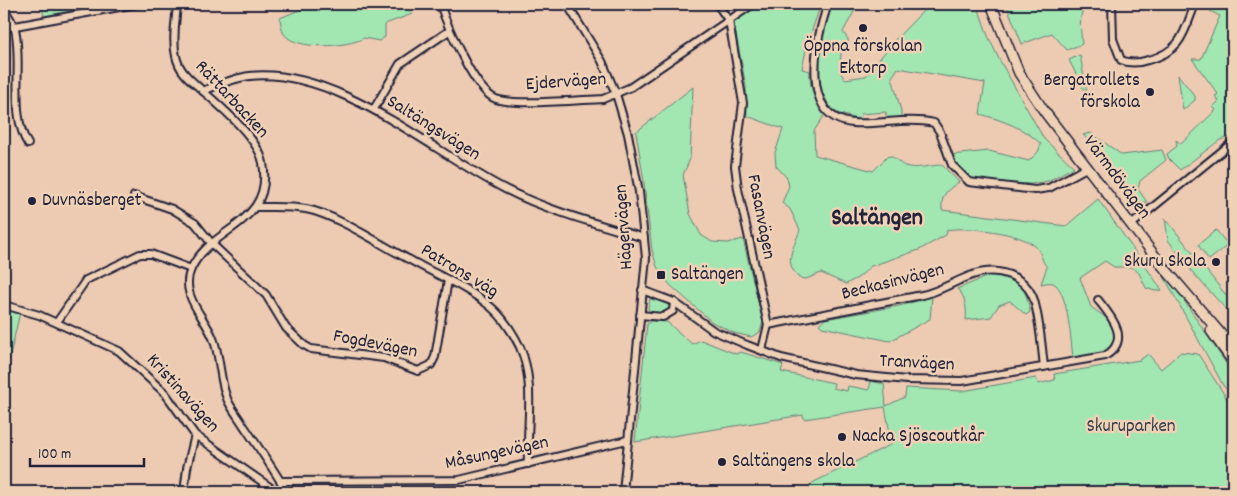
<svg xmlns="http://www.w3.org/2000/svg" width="1237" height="496" font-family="Dekko,sans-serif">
  <rect width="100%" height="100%" fill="#edcab2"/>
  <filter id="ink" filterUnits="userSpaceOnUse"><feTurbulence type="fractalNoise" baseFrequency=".02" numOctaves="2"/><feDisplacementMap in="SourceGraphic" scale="10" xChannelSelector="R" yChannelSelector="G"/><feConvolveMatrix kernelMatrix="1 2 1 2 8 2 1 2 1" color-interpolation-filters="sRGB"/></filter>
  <g filter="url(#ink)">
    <g fill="#a2e6b1" stroke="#628476">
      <polygon points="41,4 107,4 44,16"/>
      <path d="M326,4L349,9L367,4H408L412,14L385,24V37L379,41L364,38C348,47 296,51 284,34C281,30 281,23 280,18L304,8Z"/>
      <path d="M758,4H821L807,45L802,69L810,71C809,87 815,103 824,116L814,131L815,155L873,171L888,156C897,157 898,163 905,166C916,170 931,165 942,165L959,182C947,190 941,194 942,210L1066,226L1098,199L1162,290L1155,291L1146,288L1139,273L1132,267H1114L1105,261L1080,278L1091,307L1112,322C1124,353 1095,355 1073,358C1071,341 1068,296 1056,285C1052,281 1046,283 1041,284L1047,267C1041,261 1042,253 1036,247C1021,232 967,226 947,230L946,235L919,250L871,266L859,277L846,284L821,273L806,279L799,278C783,261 793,250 800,230L790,209L782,203L789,186L787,178L776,166L775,153L783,129L747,116L746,86L734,24L735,19Z"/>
      <path d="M831,4H848L856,8L843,32L848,39V48L841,52L840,72L845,79L866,76L893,42L930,4H977L988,36L999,59L1044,139L1074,167L1048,181L1031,184L974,181L965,176L951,155L989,151L1029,161L1038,152L1041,144C1025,128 1001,120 980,114L985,83L898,68L892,77L901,111V119L886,120V112L861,114L860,120L834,112C807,78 819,41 831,4Z"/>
      <path d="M1006,4H1088C1077,12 1081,31 1082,44L1067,50L1052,33L1022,44Z"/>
      <polygon points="1209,4 1229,4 1233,11 1233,136 1220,140 1180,170 1169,159 1167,154 1177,146 1176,140 1181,144 1216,110 1213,107 1219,101 1215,96 1218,94 1192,59 1201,59 1220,16 1210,11"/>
      <polygon points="1080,55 1087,94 1086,94 1069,60"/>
      <polygon points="1178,75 1195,96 1195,100 1183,110"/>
      <polygon points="693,87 690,159 683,175 690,214 701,235 712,242 728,243 743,239 763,322 760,332 751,337 734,333 712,322 670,285 657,267 652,250 643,175 636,132"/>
      <polygon points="1091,133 1122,155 1162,150 1166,160 1140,181 1138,189 1147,202 1134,203 1095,146 1083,135"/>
      <polygon points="1165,218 1233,304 1233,317 1193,273 1168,240"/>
      <polygon points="1216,230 1228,245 1209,260 1198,245"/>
      <polygon points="1161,271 1175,287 1233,374 1233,390 1231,391 1224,387"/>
      <path d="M991,275C1018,279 1026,285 1030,312L1026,315L1010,301L999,305L991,317L966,320C967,311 966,295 957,289Z"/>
      <polygon points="932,297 930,319 890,341 822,327 819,324 825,319 899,306"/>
      <path d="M650,299L667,303L670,309C664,315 654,315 648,309Z"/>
      <polygon points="4,309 20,312 4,382"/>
      <polygon points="651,321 667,322 692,344 701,340 736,354 741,352 783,365 781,372 834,383 833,388 847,391 848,386 869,390 871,381 884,384 886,406 905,397 906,388 962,391 1036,378 1038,384 1055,380 1054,374 1140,360 1148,354 1161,369 1181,352 1198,354 1233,408 1233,492 803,492 814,482 892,444 885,407 804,419 803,415 635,442 647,324"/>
    </g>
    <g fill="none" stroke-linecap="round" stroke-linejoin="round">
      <defs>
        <g id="street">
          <path d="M177,4C176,20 172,40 176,56C179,72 192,81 203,91C221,107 259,139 263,163C274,225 211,226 191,269C179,295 205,317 213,338C221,358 219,381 228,401C232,409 239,418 244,426C259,448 274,470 287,492"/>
          <path d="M440,4C447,25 474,91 496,99C517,106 578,100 603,99L631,87L753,4"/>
          <polyline points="567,4 602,61 616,94 628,134 639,192 646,258 623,492"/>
          <polyline points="717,4 729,21 743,103 735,166 738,189 768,325 762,350"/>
          <path d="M828,4C817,36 797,118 853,123C879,125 908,117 934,123L940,132L952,165L969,182L1035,190L1049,188L1088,167"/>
          <path d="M1112,4L1113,39L1121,60C1130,64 1139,63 1148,60C1181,52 1184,33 1195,4"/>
          <path d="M4,9C8,15 13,22 15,29C23,64 9,115 28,144"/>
          <polyline points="4,28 136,4"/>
          <path d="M203,91C218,85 233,78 250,76C337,67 431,151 505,189C548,211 598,224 644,238"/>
          <polyline points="374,109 400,64 449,31"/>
          <polyline points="134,196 172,209 195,223 212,244 266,295 286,328 304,345 311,349 384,358 418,371 431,365 435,357 448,280"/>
          <path d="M257,207C273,207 291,206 306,209C338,215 382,246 412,261C438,276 468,287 491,307C503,317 513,333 520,347C536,384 526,425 528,464"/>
          <polyline points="1131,225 1233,142"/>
          <path d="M642,290L674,302L714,331L747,345L781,358L856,375L907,380L962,381L1105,356C1132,340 1111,316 1098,300"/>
          <polyline points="4,305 39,315 119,351 165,393 195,435 277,492"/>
          <polyline points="640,315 663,317 673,311 674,302"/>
          <polyline points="57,322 86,280 140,254 151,254 191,269"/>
          <path d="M768,325L922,295C942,291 959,278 979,273C999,268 1023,276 1032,295C1039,310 1042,349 1044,367"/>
          <polyline points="281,481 459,480 627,440"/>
          <polyline points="184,492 187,468 195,435"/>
        </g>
        <g id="secondary">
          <polyline points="991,4 1019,73 1044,111 1161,264 1233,348"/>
          <polyline points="1211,331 1233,362"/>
        </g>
      </defs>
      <use href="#street" stroke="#22223b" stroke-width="10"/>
      <use href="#secondary" stroke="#22223b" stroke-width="12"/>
      <use href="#street" stroke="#efd1b6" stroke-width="6"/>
      <use href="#secondary" stroke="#efd1b6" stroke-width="9"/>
    </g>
  </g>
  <g fill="#22223b" stroke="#efd1b6" stroke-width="2">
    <circle cx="863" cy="28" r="5"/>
    <circle cx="1150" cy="92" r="5"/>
    <circle cx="32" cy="201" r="5"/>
    <circle cx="1216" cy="262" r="5"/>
    <rect x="656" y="270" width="10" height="10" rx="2.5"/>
    <circle cx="842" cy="437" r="5"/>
    <circle cx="722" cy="462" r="5"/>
  </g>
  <g text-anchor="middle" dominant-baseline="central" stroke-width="5" stroke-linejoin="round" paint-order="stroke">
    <g font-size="19" fill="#22223b" stroke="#efd1b6" text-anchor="start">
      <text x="863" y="47" text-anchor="middle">Öppna förskolan<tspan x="863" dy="22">Ektorp</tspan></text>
      <text x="1140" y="81" text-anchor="end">Bergatrollets<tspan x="1140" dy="22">förskola</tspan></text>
      <text x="42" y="201">Duvnäsberget</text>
      <text x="1206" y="262" text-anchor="end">Skuru Skola</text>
      <text x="671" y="275">Saltängen</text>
      <text x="852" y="437">Nacka Sjöscoutkår</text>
      <text x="732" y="462">Saltängens skola</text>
    </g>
    <g font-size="19" fill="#22223b" stroke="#efd1b6">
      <text transform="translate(566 83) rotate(-4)">Ejdervägen</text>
      <text transform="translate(231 100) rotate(47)">Rättarbacken</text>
      <text transform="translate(433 129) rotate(32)">Saltängsvägen</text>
      <text transform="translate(1116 178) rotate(53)">Värmdövägen</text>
      <text transform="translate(760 217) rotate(79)">Fasanvägen</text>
      <text transform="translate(625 227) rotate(-94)">Hägervägen</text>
      <text transform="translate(459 272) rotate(31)">Patrons väg</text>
      <text transform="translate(893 283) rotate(-14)">Beckasinvägen</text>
      <text transform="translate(375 345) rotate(11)">Fogdevägen</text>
      <text transform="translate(917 364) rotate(3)">Tranvägen</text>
      <text transform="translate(182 394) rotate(48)">Kristinavägen</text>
      <text transform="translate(497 454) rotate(-12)">Måsungevägen</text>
    </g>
    <g font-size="19" fill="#353f4d" stroke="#efd1b6">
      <text x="1131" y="427">Skuruparken</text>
    </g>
    <g font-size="24" font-weight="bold" fill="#22223b" stroke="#efd1b6">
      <text x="877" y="219">Saltängen</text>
    </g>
  </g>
  <rect width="1237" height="496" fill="none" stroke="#efd1b6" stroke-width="20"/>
  <rect x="10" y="10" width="1217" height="476" fill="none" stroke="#22223b" stroke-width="2" filter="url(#ink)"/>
  <path d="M30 458v8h114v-8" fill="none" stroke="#22223b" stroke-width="2.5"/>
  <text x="38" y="458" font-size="15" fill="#22223b" stroke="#efd1b6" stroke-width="4" paint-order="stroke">100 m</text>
</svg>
